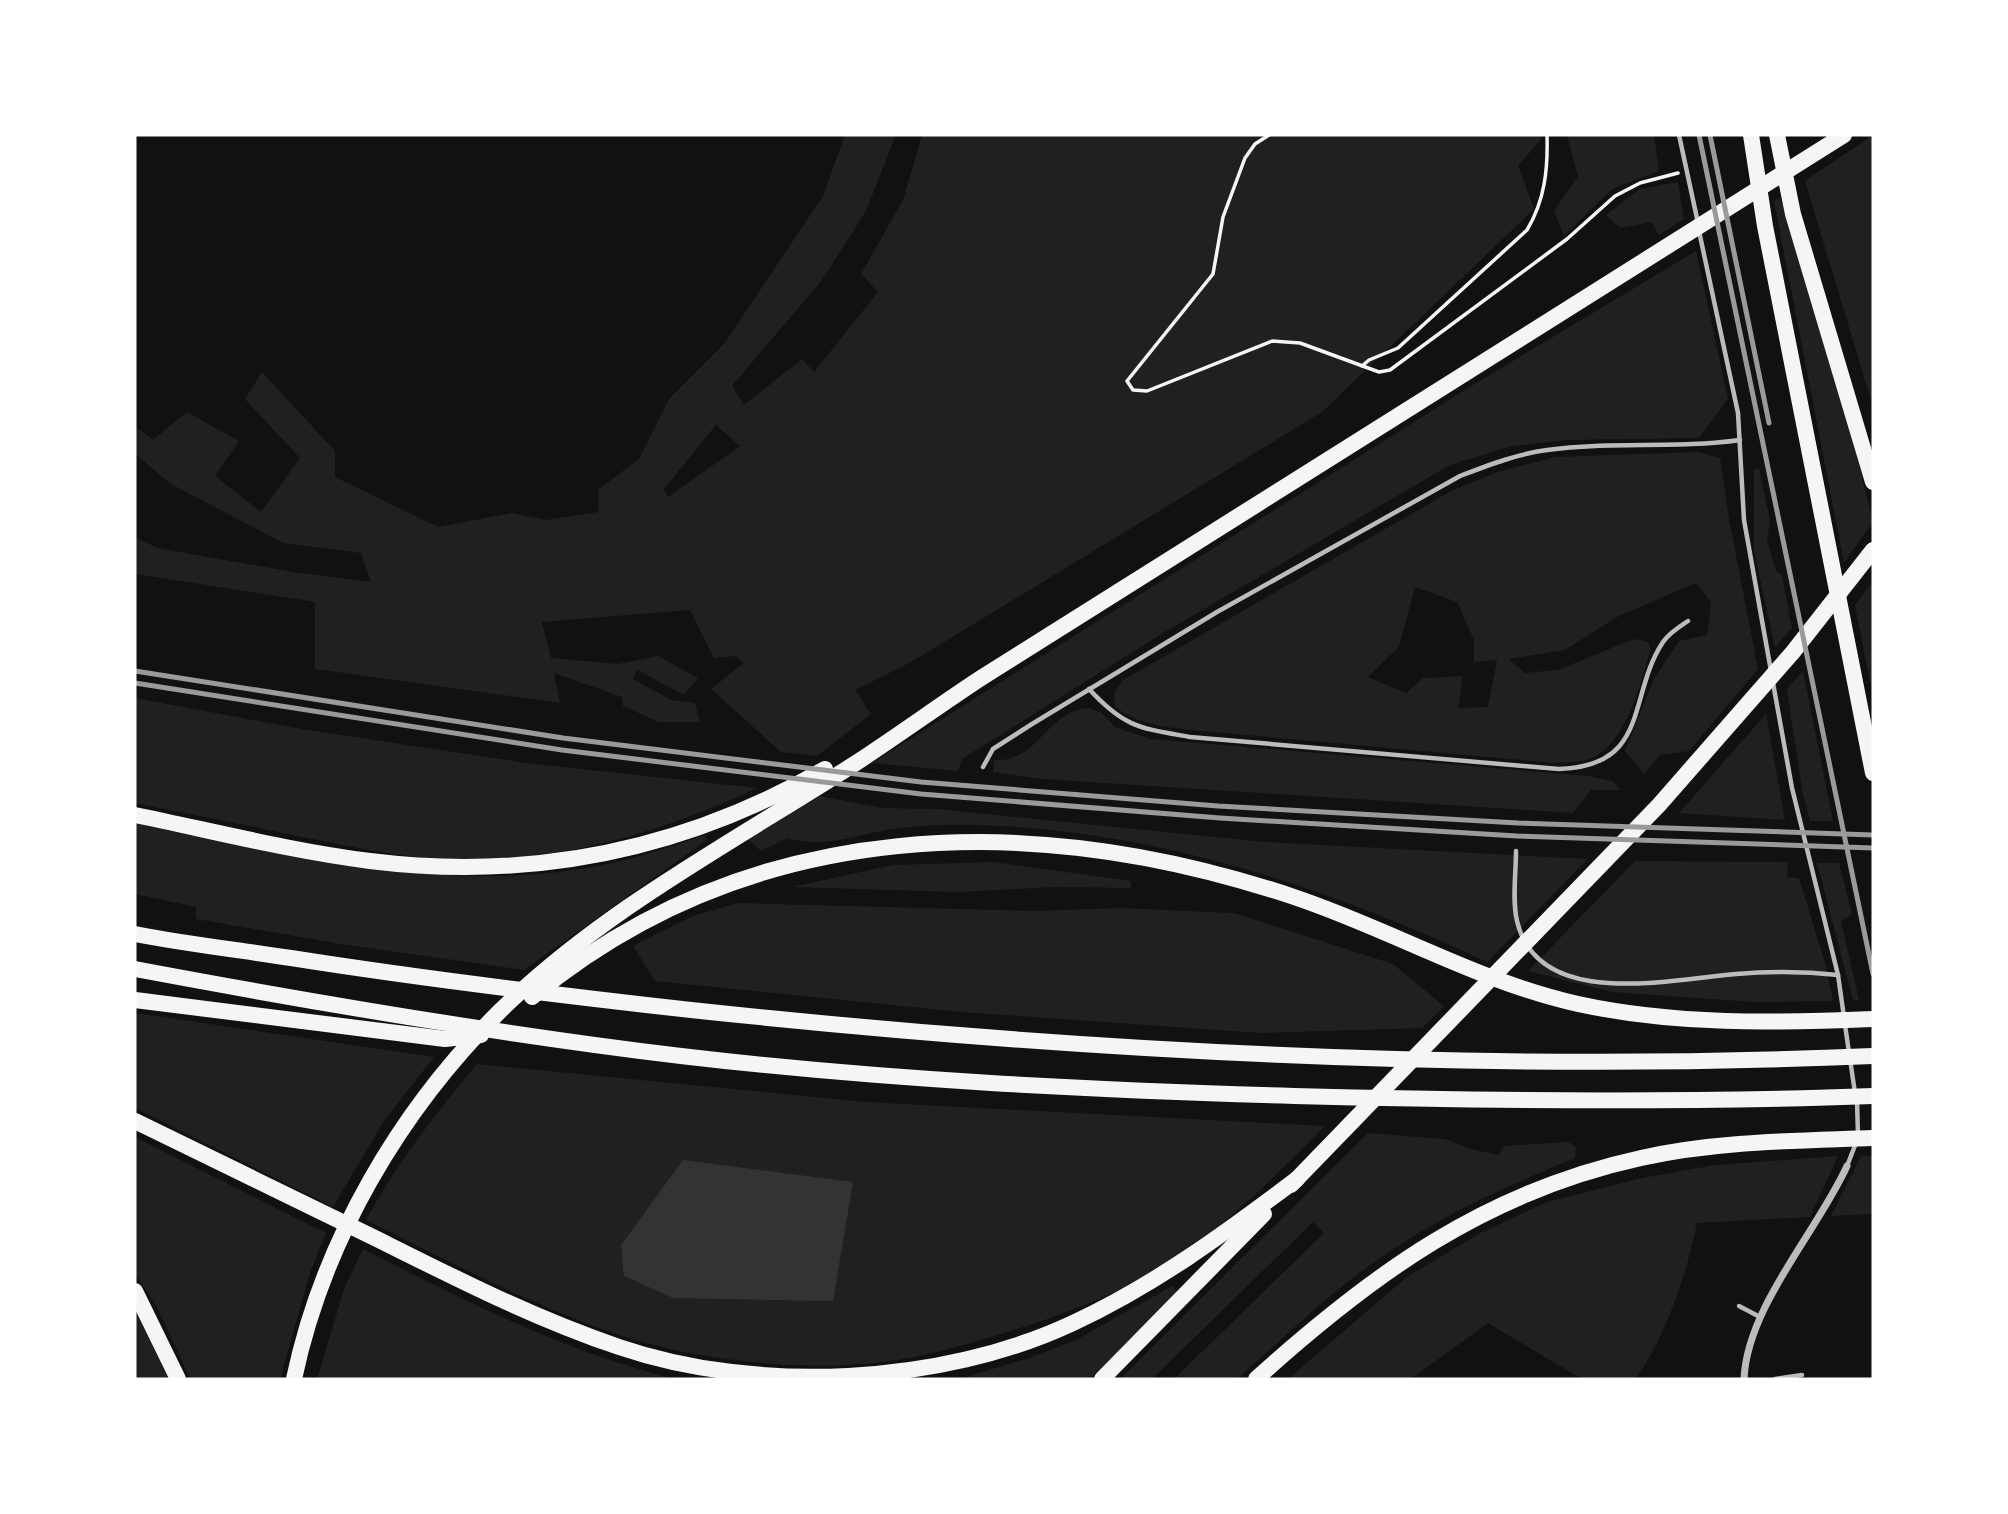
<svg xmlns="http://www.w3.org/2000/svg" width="2008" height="1514" font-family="Barlow,sans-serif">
  <rect width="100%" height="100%" fill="#111"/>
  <g fill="#202020" fill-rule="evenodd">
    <path d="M845,135H894L895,137L866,211L822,280L732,386L744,405L802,359L814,372L878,292L861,274L903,200L922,135H1541V140L1518,165L1534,209L1322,412L913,661L855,690L871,714L817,756L781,752L711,689L744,663L736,656L714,658L690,610L542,622L551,658L618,664L658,656L698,678L684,695L637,670L633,679L671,700L695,703L700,722H659L623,706L622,697L554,673L560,703L315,669V602L135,574V537L157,548L293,572L371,582L361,553L283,543L171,484L135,454V426L153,440L187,412L239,441L215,476L261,512L300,458L245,399L262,372L335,451V477L438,527L511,513L546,520L598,512L599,489L639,459L669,399L724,344L823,196ZM716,425L740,446L668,497L664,489Z"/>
    <polygon points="1567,135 1654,135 1659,171 1612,189 1564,236 1554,211 1578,176"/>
    <polygon points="1873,135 1873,407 1805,181"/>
    <polygon points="1678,182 1684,219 1659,235 1652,222 1620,228 1606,215 1640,189"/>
    <polygon points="1780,197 1842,398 1873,522 1844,563 1774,201"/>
    <polygon points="1696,251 1728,399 1699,438 1567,440 1512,446 1450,465 1163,633 962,759 958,771 872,763 1473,385"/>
    <path d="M1698,452L1720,458L1729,519L1758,669L1689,751L1660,755L1644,774L1625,751L1654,679L1679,641L1707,635L1711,602L1696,583L1617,617L1565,650L1509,659L1525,673L1558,670L1626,642L1637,639L1648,642L1651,649C1639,685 1628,745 1587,760C1578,763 1564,762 1554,763L1191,730C1164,727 1137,724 1115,707L1114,693L1123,680L1451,491L1497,472L1555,457ZM1415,587L1457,602L1474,640V662L1497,660L1488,707L1458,708L1463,676L1423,678L1406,693L1368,677L1399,647Z"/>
    <polygon points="1759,468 1770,521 1767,540 1776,571 1782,575 1792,628 1775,648 1754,551 1754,469"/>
    <polygon points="1873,582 1873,697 1855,605"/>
    <polygon points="1803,671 1833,821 1810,821 1802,790 1787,689"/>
    <path d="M135,698L302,729L526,763L757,788C676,826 598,850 508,859C439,866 369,850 302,837C246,825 190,814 135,803Z"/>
    <path d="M1089,708L1100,712L1115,727L1151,739L1588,776L1612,781L1621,790H1591L1573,813L1042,779L993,772L994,760C1039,763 1046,710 1089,708Z"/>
    <polygon points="1766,714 1785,820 1679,813"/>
    <path d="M820,796L882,808L937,809L1265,842L1588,859L1487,962C1327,887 1155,830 977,825C948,824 920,825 892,829C855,835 824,849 788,838L761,851L748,839Z"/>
    <path d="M135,823C287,853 442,896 598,866C634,859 670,847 705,835L707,840L524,970L341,944L196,919V907L135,894Z"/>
    <polygon points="1635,861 1788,862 1787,877 1799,878 1825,963 1833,1001 1755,1002 1611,992 1528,971"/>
    <polygon points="994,862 1131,881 1131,888 1055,887 958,892 792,887 893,865"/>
    <polygon points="1817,863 1839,863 1852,914 1841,921 1859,1000 1853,1000"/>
    <polygon points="738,903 1034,911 1119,908 1234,913 1393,964 1444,1006 1422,1028 1261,1033 961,1012 655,981 633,946 693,916"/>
    <polygon points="135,1013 434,1057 384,1121 333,1207 135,1108"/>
    <path d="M477,1064L866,1102L1325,1126C1276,1175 1228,1225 1169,1263C1121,1293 1068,1313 1014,1330C969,1344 922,1358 875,1363C799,1371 695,1360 622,1336C533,1306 450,1262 366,1220C397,1163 435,1114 477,1064Z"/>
    <path d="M1368,1133L1445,1139L1471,1149L1499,1155L1503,1146L1568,1142L1576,1147L1575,1158C1510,1185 1447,1212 1389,1252C1334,1288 1286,1336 1237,1379H1174L1324,1233L1313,1222L1152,1379H1120Z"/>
    <polygon points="135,1137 326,1233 310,1273 280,1379 190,1379 156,1305 135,1274"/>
    <path d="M1838,1156L1810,1217L1697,1223C1686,1276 1667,1333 1636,1379H1582L1488,1323L1411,1379H1288L1408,1276L1482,1232L1547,1202L1642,1178L1715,1165Z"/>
    <polygon points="1861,1156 1873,1156 1873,1214 1831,1216"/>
    <path d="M363,1249C465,1301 564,1351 675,1379H317L344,1289Z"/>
    <polygon points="1172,1286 1179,1293 1090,1379 959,1379 1029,1358 1076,1340"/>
    <polygon points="135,1310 168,1379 135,1379"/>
  </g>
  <polygon fill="#333" points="683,1160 853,1182 833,1301 673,1298 624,1276 621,1245"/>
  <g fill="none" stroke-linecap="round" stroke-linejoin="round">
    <g stroke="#f5f5f5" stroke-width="3.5">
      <polyline points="1269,135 1255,144 1245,158 1223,217 1213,274 1127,381 1133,390 1147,391 1272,341 1300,343 1379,372 1390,370 1567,239 1615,196 1640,183 1678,173"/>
      <path d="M1362,366L1369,360L1398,348L1527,230C1545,200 1548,169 1547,135"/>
    </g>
    <g stroke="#bcbcbc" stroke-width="4.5">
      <polyline points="1679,135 1698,223"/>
      <polyline points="1699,231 1738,413 1744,520 1771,671"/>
      <polyline points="1773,683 1792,788 1838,975 1844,1017"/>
      <path d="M1089,689C1125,728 1140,728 1190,737L1559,769C1651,766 1627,696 1663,642C1669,633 1679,627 1688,621"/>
      <path d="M983,767L993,749L1032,724L1217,612L1460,476C1489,465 1517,454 1547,450C1611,441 1676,449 1740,440"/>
      <path d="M1516,851C1516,873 1512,900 1517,921C1538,1011 1672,979 1736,974C1770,971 1803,971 1838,975"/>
      <polyline points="1845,1025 1855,1093"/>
      <polyline points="1857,1101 1858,1135"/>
      <polyline points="1847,1166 1856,1143"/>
      <polyline points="1739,1306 1760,1317"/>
      <polyline points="1775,1379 1802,1375"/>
    </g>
    <path stroke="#bcbcbc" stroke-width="7" d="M1744,1379C1747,1307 1817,1232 1847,1166"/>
    <g stroke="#f5f5f5" stroke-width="16">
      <polyline points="1751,135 1765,226 1873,773"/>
      <polyline points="1777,135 1793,214 1873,482"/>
      <path d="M135,815C213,831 291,851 370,861C531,881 684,850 825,769"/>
      <path d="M135,934C186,944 239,950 291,958C424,979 557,995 691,1010C1083,1052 1479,1073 1873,1056"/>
      <path d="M135,969C316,1003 498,1034 681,1056C884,1080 1090,1090 1294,1096C1487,1101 1680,1103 1873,1096"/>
      <path d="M532,997C752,815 1034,810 1294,897C1390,929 1479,982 1578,1004C1675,1025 1775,1023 1873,1019"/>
      <polyline points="135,1000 445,1039 481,1035"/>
      <path d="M135,1121C217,1161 299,1201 381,1241C459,1280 536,1319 619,1347C757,1394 941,1385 1073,1323C1155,1285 1225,1233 1297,1179"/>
      <polyline points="1291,1185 1659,805 1793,652 1873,550"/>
      <polyline points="135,1291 178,1379"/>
      <path d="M294,1379C323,1241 400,1110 500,1011C605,908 737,840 859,761C900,734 940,705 981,678L1844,135"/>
      <polyline points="1102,1379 1264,1214"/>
      <path d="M1256,1379C1372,1274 1485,1192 1641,1158C1717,1141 1796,1141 1873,1138"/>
    </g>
    <g stroke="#9a9a9a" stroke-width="5">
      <polyline points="1699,135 1873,974"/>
      <polyline points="1710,135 1769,423"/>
      <polyline points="135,671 563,738 921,782 1218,806 1518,823 1873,835"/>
      <polyline points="135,683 562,750 921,794 1220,818 1517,836 1873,848"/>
    </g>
  </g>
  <rect width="2008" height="1514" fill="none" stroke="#ffffff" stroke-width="273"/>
</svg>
